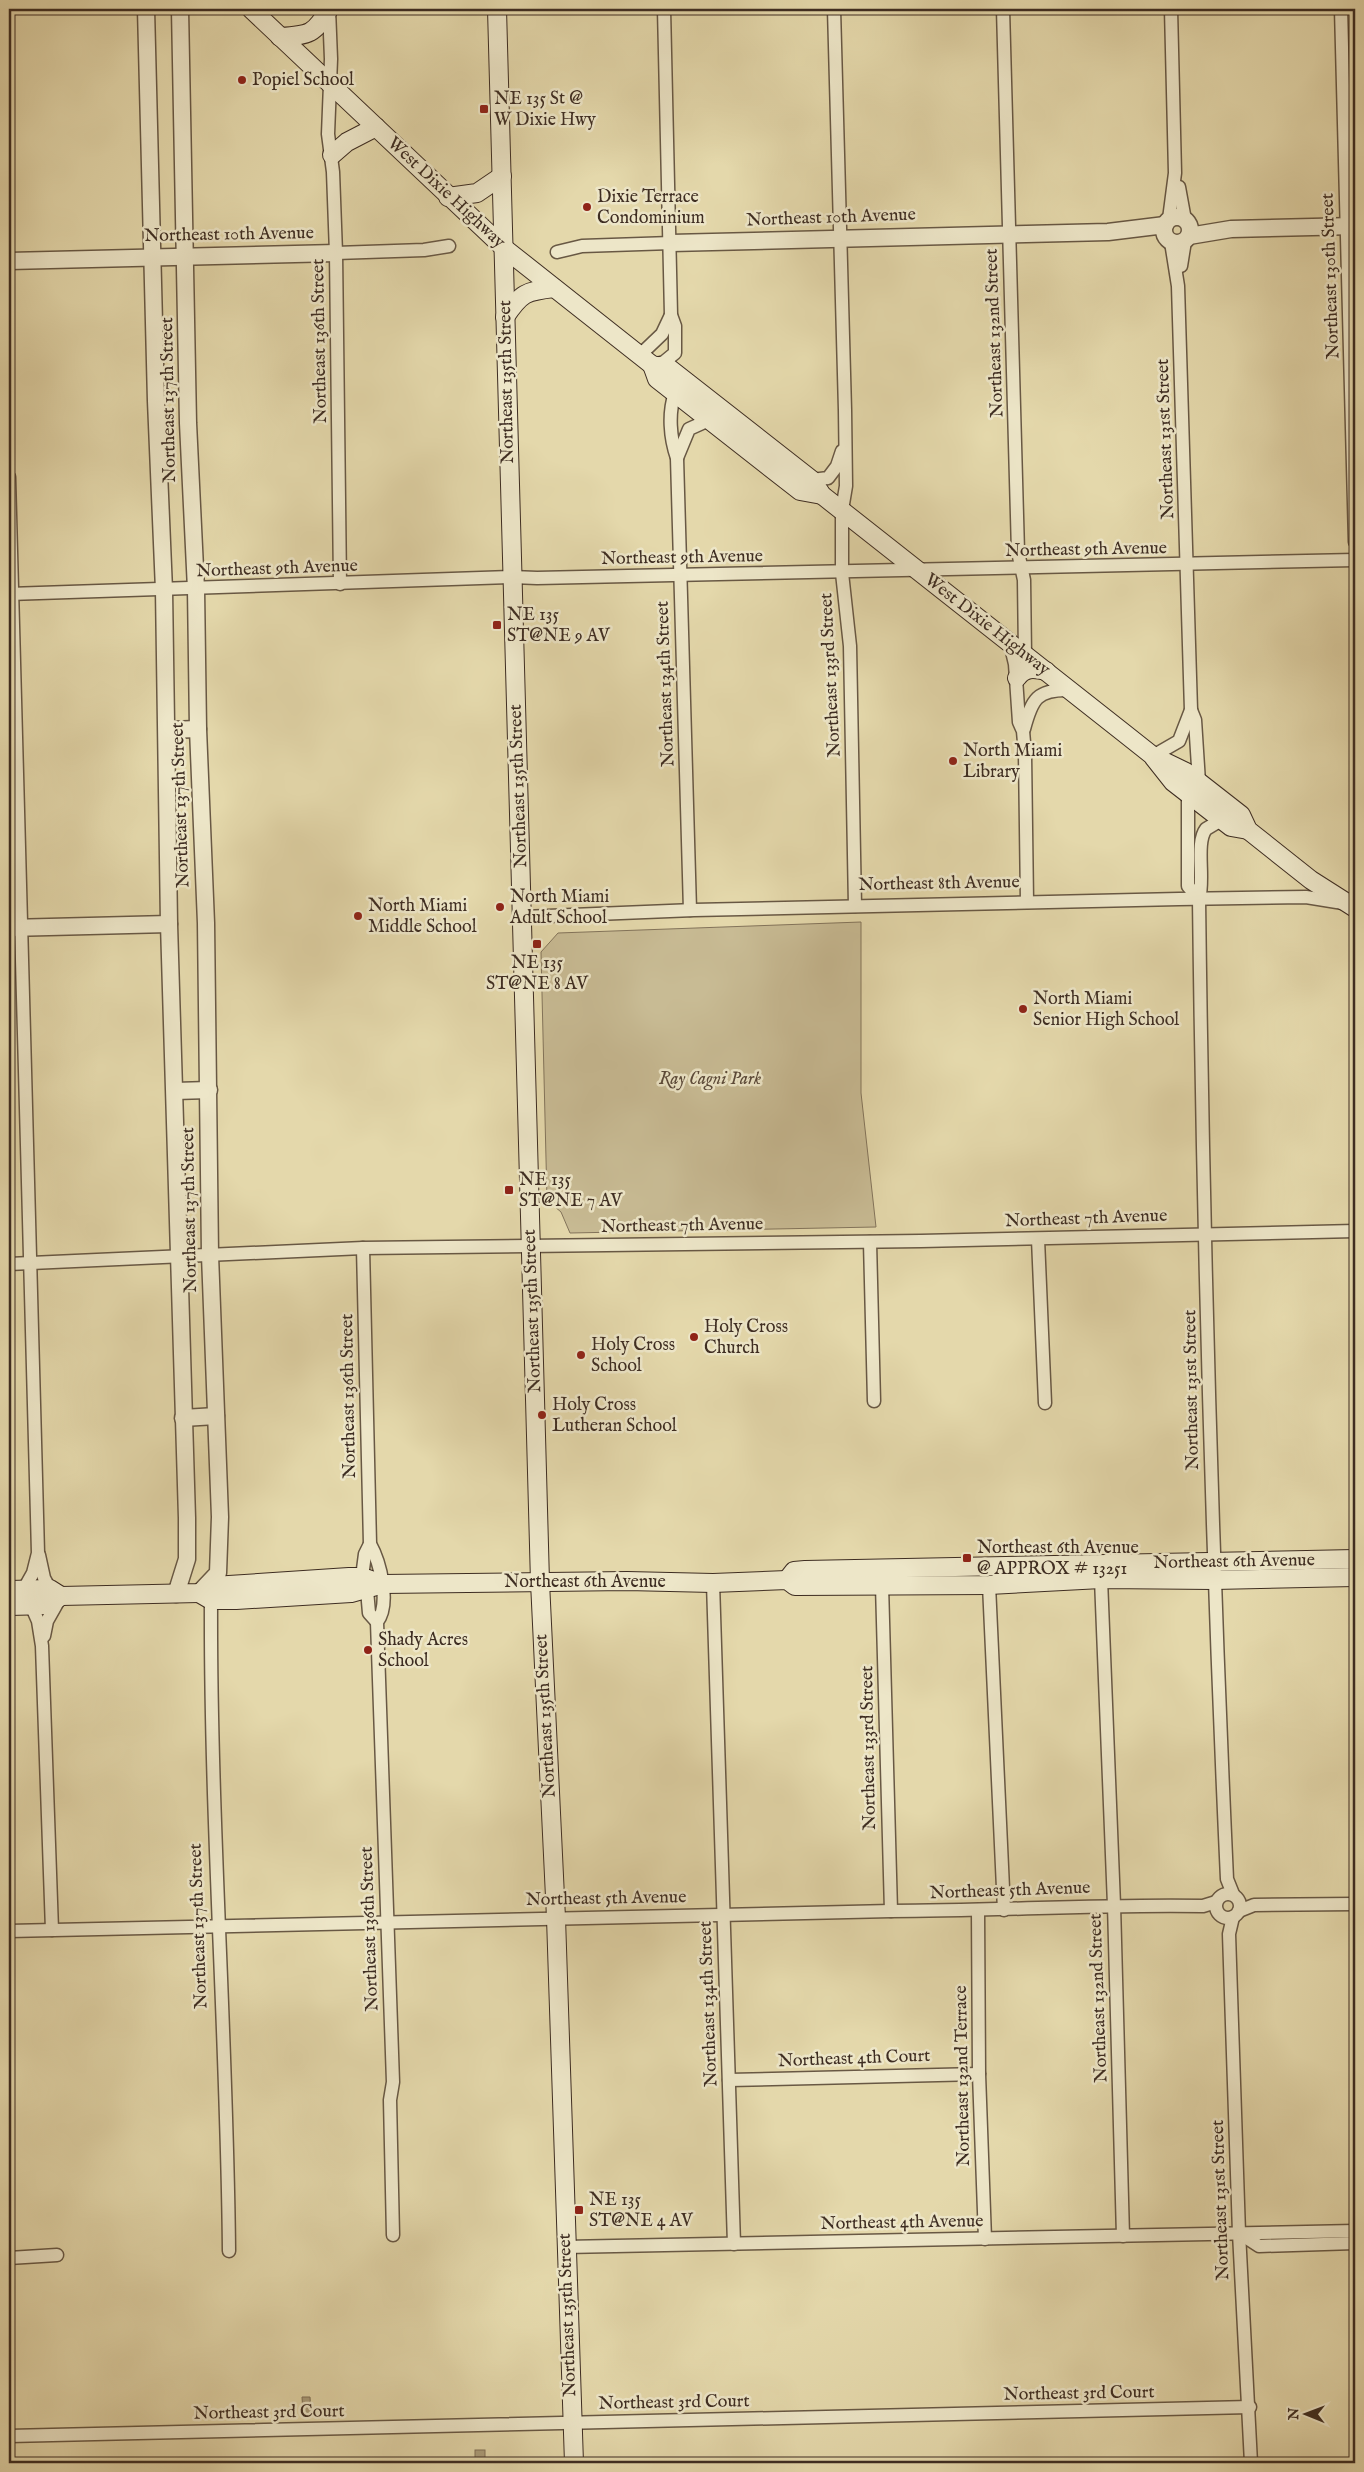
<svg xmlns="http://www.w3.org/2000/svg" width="1364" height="2472" font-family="'IM FELL English',serif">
  <rect width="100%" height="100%" fill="#e4d8ab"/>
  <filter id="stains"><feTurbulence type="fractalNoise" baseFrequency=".004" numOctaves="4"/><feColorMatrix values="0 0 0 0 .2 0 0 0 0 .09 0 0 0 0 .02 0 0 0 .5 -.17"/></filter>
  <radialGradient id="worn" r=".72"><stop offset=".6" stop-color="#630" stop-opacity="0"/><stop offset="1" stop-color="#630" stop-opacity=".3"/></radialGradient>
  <polygon fill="#c8bb94" stroke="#83745b" points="861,922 861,1093 876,1227 570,1233 561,1212 547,1200 541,952 558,933"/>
  <g fill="#ac9e7c" stroke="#807158">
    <polygon points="302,2397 310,2397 311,2413 303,2413"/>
    <rect x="475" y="2450" width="10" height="13"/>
  </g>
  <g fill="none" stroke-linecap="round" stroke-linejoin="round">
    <defs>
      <g id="minor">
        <polyline points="329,9 331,59 328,134 333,172 336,253 340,584"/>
        <polyline points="834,9 845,410 846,486 842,510 842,573 850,646 855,906"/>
        <polyline points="1003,9 1018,552 1024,580 1025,655"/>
        <polyline points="1341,9 1355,542"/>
        <polyline points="1179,187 1185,220"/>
        <polyline points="1169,219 1175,173 1171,9"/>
        <polyline points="557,252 582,246 671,243"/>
        <polyline points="336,253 424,250 449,246"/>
        <polyline points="1181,266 1185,241"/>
        <polyline points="640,355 662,334 671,315"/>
        <polyline points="654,365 664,362 675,353 675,326 671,315 664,9"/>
        <path d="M675,393C668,413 670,438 677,458L690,910"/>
        <polyline points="677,458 689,429 709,420"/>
        <polyline points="9,477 38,1553 33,1573 24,1589"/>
        <polyline points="812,480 828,478 837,466 842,451"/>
        <polyline points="9,594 512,577 537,578 1355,560"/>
        <polyline points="1010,643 1015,664 1019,722 1023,731 1025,754 1027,902"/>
        <polyline points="1191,710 1195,720 1199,782"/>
        <path d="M1024,729C1032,699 1037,689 1070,690"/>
        <polyline points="1153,756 1179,741 1191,710 1178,286 1171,242"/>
        <polyline points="1188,794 1188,886 1199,899"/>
        <path d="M1221,820L1206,829C1195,843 1205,879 1199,899C1203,1226 1212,1553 1227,1879L1233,1894"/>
        <polyline points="523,917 694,910 1179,899 1306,897 1343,903"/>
        <polyline points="1038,1239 1045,1403"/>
        <polyline points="870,1242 874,1401"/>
        <path d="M363,1248L370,1544C380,1562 391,1604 377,1622L393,2082L390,2100L393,2235"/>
        <polyline points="9,1264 363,1248 921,1241 1355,1231"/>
        <polyline points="39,1555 44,1578 50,1589"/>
        <polyline points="362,1577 365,1554 370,1544"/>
        <polyline points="1101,1579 1114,1905 1123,2236"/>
        <polyline points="713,1583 734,2244"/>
        <polyline points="882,1585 891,1911"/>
        <polyline points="989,1585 1004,1910"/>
        <polyline points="367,1590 369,1613 377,1622"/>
        <path d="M211,1600C210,1817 227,2034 229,2251"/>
        <polyline points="31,1605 38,1621 42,1646 52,1930"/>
        <polyline points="44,1636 47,1621 60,1598"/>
        <circle cx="1228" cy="1906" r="12"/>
        <polyline points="978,1911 979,2074 985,2239"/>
        <polyline points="1239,1911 1254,1905 1355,1904"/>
        <polyline points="1233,1917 1229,1934 1239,2233 1251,2463"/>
        <path d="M9,1931L891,1911C995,1911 1099,1904 1203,1906L1216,1902"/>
        <polyline points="729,2080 979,2074"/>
        <polyline points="1239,2233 1259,2246 1355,2243"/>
        <polyline points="565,2247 1355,2231"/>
        <polyline points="9,2258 57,2255"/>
        <polyline points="9,2436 1250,2407"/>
      </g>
      <g id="tertiary">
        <polyline points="146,9 156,401 164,590 169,924 187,1518 187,1559 176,1594"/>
        <polyline points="180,9 188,423 196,589 198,729 206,923 210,1255 220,1517 218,1573 199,1593"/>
        <circle cx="1177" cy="230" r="13"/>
        <polyline points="1189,236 1231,229 1355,226"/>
        <polyline points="671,243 1108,232 1165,225"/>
        <polyline points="9,261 336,253"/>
        <polyline points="168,730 198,729"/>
        <polyline points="9,928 169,924"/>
        <polyline points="175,1091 209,1090"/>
        <polyline points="183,1418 216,1416"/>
      </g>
      <g id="secondary">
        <polyline points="251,9 504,248 652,365 669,368 812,480 822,495 1124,733 1153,756 1186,772 1241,815 1248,830 1311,880 1355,908"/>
        <polyline points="497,9 540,1582 556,1918 574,2463"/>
        <path d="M280,37C309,35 314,35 329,9"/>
        <polyline points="332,155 347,142 376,127"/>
        <polyline points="448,197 477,193 502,176"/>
        <path d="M505,317C521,293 526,291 554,288"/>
        <polyline points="652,365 657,379 800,491 822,495"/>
        <path d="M1017,678C1024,667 1034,668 1046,671"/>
        <polyline points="1154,758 1173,782 1231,827 1248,830"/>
        <polyline points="787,1580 794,1571 805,1570 1355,1559"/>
        <polyline points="9,1590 50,1589 61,1596 199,1593 213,1586 349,1577 362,1577 383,1584 627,1581 713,1583 787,1580 795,1586 989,1585 1101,1579 1214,1580 1355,1577"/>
        <polyline points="199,1593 211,1600 236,1600 351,1593 383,1584"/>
        <polyline points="9,1606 49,1605 61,1596"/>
      </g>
    </defs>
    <use href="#minor" stroke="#685844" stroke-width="15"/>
    <use href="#tertiary" stroke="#685844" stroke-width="19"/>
    <use href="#secondary" stroke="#3e2d22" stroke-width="20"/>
    <use href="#minor" stroke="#ede6c8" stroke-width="12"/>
    <use href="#tertiary" stroke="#ede6c8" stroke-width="16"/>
    <use href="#secondary" stroke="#ede6c8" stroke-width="18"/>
  </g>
  <g fill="#8f2418" stroke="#ede6c8" stroke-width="2">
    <circle cx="242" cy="80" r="5"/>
    <rect x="479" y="104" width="10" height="10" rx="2.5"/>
    <circle cx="587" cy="207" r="5"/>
    <rect x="492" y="620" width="10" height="10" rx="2.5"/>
    <circle cx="953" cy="761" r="5"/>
    <circle cx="500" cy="907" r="5"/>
    <circle cx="358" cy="916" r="5"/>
    <rect x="532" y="939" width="10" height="10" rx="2.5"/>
    <circle cx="1023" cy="1009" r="5"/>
    <rect x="504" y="1185" width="10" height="10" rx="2.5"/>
    <circle cx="694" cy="1337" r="5"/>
    <circle cx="581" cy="1355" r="5"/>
    <circle cx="542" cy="1415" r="5"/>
    <rect x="962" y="1553" width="10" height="10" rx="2.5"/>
    <circle cx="368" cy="1650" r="5"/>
    <rect x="574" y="2205" width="10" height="10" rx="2.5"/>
  </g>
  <g text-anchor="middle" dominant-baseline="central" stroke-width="5" stroke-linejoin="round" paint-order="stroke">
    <g font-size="18" fill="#3e2d22" stroke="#ede6c8" text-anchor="start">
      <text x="252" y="80">Popiel School</text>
      <text x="494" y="99">NE 135 St @<tspan x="494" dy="21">W Dixie Hwy</tspan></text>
      <text x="597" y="197">Dixie Terrace<tspan x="597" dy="21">Condominium</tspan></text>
      <text x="507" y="615">NE 135<tspan x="507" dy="21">ST@NE 9 AV</tspan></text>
      <text x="963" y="751">North Miami<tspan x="963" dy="21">Library</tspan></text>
      <text x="510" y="897">North Miami<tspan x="510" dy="21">Adult School</tspan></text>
      <text x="368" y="906">North Miami<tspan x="368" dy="21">Middle School</tspan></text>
      <text x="537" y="963" text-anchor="middle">NE 135<tspan x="537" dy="21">ST@NE 8 AV</tspan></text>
      <text x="1033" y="999">North Miami<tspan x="1033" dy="21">Senior High School</tspan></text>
      <text x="519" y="1180">NE 135<tspan x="519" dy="21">ST@NE 7 AV</tspan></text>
      <text x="704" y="1327">Holy Cross<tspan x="704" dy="21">Church</tspan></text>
      <text x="591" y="1345">Holy Cross<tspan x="591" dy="21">School</tspan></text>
      <text x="552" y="1405">Holy Cross<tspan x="552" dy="21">Lutheran School</tspan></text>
      <text x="977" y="1548">Northeast 6th Avenue<tspan x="977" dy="21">@ APPROX # 13251</tspan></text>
      <text x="378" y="1640">Shady Acres<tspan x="378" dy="21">School</tspan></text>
      <text x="589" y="2200">NE 135<tspan x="589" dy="21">ST@NE 4 AV</tspan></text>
    </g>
    <g font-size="18" fill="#3e2d22" stroke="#ede6c8">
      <text transform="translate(446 193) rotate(43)">West Dixie Highway</text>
      <text transform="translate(831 218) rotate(-2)">Northeast 10th Avenue</text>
      <text transform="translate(229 235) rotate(-1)">Northeast 10th Avenue</text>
      <text transform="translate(1331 276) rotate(-92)">Northeast 130th Street</text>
      <text transform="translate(995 333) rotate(-92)">Northeast 132nd Street</text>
      <text transform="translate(320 341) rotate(-91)">Northeast 136th Street</text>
      <text transform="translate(507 382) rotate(-91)">Northeast 135th Street</text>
      <text transform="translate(169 400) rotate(-91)">Northeast 137th Street</text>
      <text transform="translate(1166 439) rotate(-92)">Northeast 131st Street</text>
      <text transform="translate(1086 550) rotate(-1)">Northeast 9th Avenue</text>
      <text transform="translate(682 558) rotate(-1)">Northeast 9th Avenue</text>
      <text transform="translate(277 569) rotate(-2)">Northeast 9th Avenue</text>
      <text transform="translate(987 625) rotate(38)">West Dixie Highway</text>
      <text transform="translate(831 675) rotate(-93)">Northeast 133rd Street</text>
      <text transform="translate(666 684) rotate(-92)">Northeast 134th Street</text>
      <text transform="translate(519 786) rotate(-92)">Northeast 135th Street</text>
      <text transform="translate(181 805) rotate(-92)">Northeast 137th Street</text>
      <text transform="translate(939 884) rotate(-1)">Northeast 8th Avenue</text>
      <text transform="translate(190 1210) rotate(-91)">Northeast 137th Street</text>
      <text transform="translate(1086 1219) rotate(-2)">Northeast 7th Avenue</text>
      <text transform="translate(682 1226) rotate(-1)">Northeast 7th Avenue</text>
      <text transform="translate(533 1311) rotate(-92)">Northeast 135th Street</text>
      <text transform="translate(1192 1390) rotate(-91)">Northeast 131st Street</text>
      <text transform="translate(349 1396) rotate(-91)">Northeast 136th Street</text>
      <text transform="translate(1234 1562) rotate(-1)">Northeast 6th Avenue</text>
      <text x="585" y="1582">Northeast 6th Avenue</text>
      <text transform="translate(546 1716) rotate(-93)">Northeast 135th Street</text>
      <text transform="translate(869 1748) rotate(-91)">Northeast 133rd Street</text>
      <text transform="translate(1010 1891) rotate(-2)">Northeast 5th Avenue</text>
      <text transform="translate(606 1899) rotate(-1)">Northeast 5th Avenue</text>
      <text transform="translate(199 1926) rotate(-92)">Northeast 137th Street</text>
      <text transform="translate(370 1929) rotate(-92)">Northeast 136th Street</text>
      <text transform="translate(1099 1998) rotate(-92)">Northeast 132nd Street</text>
      <text transform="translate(709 2004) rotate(-92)">Northeast 134th Street</text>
      <text transform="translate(854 2059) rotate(-2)">Northeast 4th Court</text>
      <text transform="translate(963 2076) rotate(-91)">Northeast 132nd Terrace</text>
      <text transform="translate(1221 2200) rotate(-92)">Northeast 131st Street</text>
      <text transform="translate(902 2223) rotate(-1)">Northeast 4th Avenue</text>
      <text transform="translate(568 2315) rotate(-92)">Northeast 135th Street</text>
      <text transform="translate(1079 2394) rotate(-1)">Northeast 3rd Court</text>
      <text transform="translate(674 2403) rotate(-1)">Northeast 3rd Court</text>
      <text transform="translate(269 2413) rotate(-1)">Northeast 3rd Court</text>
    </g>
    <g font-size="18" font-style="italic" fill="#5a4939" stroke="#ede6c8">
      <text x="710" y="1079">Ray Cagni Park</text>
    </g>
  </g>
  <rect width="1364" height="2472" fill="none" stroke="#e4d8ab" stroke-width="30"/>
  <rect x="10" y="10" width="1344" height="2452" fill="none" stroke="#3e2d22" stroke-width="2.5"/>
  <rect x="15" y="15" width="1334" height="2442" fill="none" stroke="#3e2d22"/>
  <g transform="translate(1306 2414) rotate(271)" stroke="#ede6c8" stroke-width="4" paint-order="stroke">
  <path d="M0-4L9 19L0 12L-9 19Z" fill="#3e2d22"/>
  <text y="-8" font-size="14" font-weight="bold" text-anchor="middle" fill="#3e2d22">N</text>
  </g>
  <rect width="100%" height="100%" filter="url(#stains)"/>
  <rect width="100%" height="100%" fill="url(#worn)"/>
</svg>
